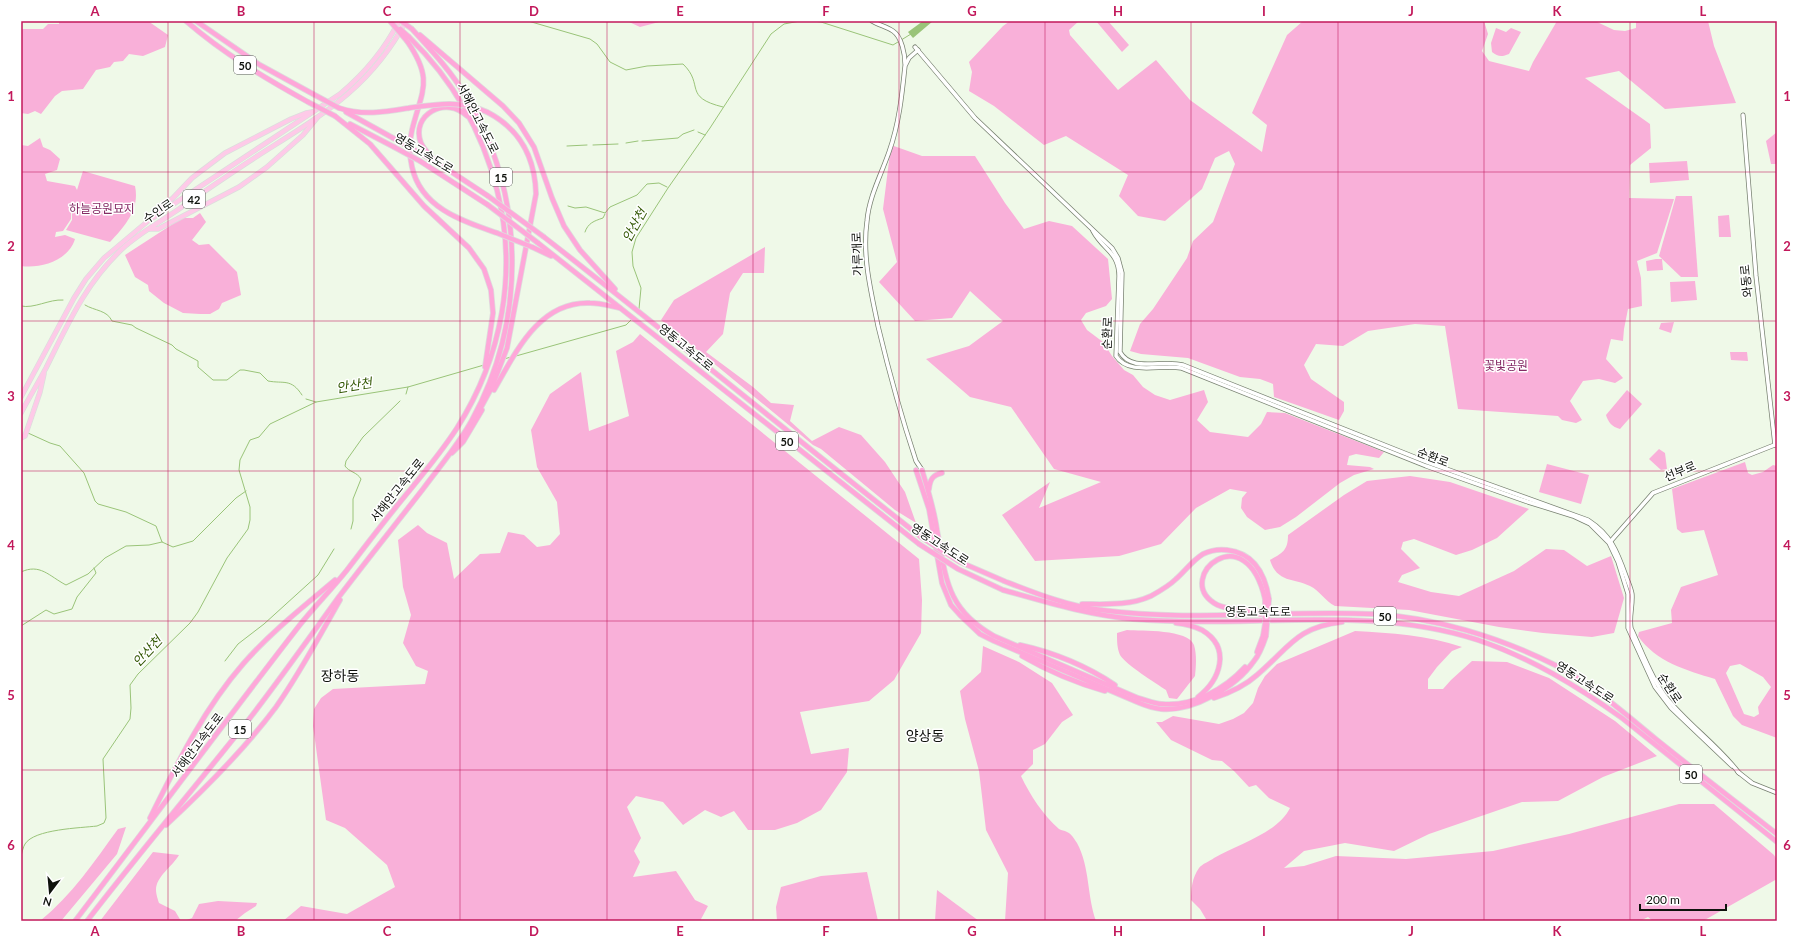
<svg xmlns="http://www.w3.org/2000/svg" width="1798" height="942" font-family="Lato,'Noto Sans KR',sans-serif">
  <rect width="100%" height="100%" fill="#eff9e8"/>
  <g fill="#f9b0d9" fill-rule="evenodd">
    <polygon points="59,21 148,21 168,35 165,47 143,56 129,54 123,61 114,62 110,67 96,70 83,89 62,91 55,96 41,114 35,111 28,114 21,113 21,30 23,29 43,29 48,24 59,24"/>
    <polygon points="627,21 663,21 640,27"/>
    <polygon points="1010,21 1079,21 1069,30 1070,35 1118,90 1156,60 1190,100 1262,152 1267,125 1252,113 1287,35 1303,21 1484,21 1488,34 1482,51 1489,61 1529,71 1533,62 1557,21 1595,21 1614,30 1625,31 1636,28 1636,21 1708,21 1714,46 1736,103 1665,109 1619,71 1585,78 1650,124 1651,148 1630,165 1629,198 1674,199 1657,253 1637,261 1641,278 1642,306 1628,309 1624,329 1623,341 1611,339 1606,359 1623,378 1615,383 1599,379 1583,381 1570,401 1582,420 1576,423 1562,420 1558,416 1458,409 1445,326 1415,324 1368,331 1343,346 1316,344 1304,365 1311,379 1344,402 1344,411 1339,420 1274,397 1273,384 1260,379 1240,377 1188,358 1141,354 1130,351 1140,324 1153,309 1187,258 1193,241 1213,222 1235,164 1229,151 1215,158 1202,189 1165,221 1138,216 1119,196 1128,175 1066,136 1044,145 994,106 969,91 972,72 969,62 1003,26"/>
    <polygon points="1096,21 1108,21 1129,45 1122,52"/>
    <path d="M1496,28L1506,32L1511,28L1521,32L1509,54C1502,57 1498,57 1492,52L1491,43Z"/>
    <polygon points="1777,132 1777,164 1771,164 1766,141"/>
    <path d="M40,138L43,147L50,150L60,159L57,170L45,174L47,181L75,186L77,190L83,171L135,186C140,209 125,226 110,242L66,230L72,220V206H71V219L63,231L56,232L55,237L65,235L75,239C69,260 41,269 21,266V145L28,146Z"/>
    <polygon points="891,145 922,156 975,156 1005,203 1024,229 1049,221 1072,226 1108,259 1112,299 1106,306 1086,313 1081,320 1087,330 1103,342 1112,356 1124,370 1133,375 1143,387 1155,395 1170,400 1204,390 1208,402 1197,420 1210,432 1248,437 1261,424 1267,412 1285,413 1384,452 1379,458 1356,454 1349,456 1347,465 1370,467 1374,469 1354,475 1340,483 1296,517 1280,527 1265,530 1247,517 1241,508 1242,498 1247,492 1230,489 1196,508 1161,544 1119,556 1035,561 1002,515 1050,482 1039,508 1101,482 1054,469 1011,407 970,397 926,359 969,346 1003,321 970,291 952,318 915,321 879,282 897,262 883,209"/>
    <polygon points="1687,161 1689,180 1650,183 1649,163"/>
    <polygon points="1676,196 1692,196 1698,277 1681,277 1659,256"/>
    <polygon points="200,213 206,222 192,240 199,245 209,244 237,272 241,295 222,303 219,309 210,314 200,314 183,313 164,303 149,291 148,285 135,277 125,255 182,218 193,218"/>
    <polygon points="1729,215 1731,237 1719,237 1718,216"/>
    <polygon points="765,247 764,273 743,273 730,293 723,334 706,352 753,387 771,403 794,405 790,421 812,441 839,427 861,435 885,462 905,492 916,523 895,510 821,449 813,445 661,320 674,300"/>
    <polygon points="1656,259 1662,259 1663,270 1647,271 1646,261"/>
    <polygon points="1695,281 1697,300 1671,302 1670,282"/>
    <polygon points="1674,322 1671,333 1659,329 1661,323"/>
    <polygon points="640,334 919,559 922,600 921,633 894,680 869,701 800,712 811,754 849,748 847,772 821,810 797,823 775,830 748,830 734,811 721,817 705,810 683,825 663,802 636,796 627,807 641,838 634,851 640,862 633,877 676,871 695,900 708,906 700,921 283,921 301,906 347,914 395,887 387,865 345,828 326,820 313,726 314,709 321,698 333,689 425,684 428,671 416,666 403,643 411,615 403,587 398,540 418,525 427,533 447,543 454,579 480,554 500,553 508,532 524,535 537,547 550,545 560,534 557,502 537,467 531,430 550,394 581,372 589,431 629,416 616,351 633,342"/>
    <polygon points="1730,352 1747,352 1748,361 1731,360"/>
    <path d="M1627,390L1642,404L1620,429C1612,427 1608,422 1606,415Z"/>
    <polygon points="1659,449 1665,453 1667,469 1661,470 1649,459"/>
    <path d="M1745,462L1748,473L1752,475L1763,472L1773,465L1777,466V738L1742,725L1733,716L1715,679C1686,670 1656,662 1638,636L1639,632L1672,623L1671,610L1681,587L1718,575L1704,530L1682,533L1677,529L1672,489ZM1740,664L1763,677L1771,687L1758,707L1759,714L1754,717L1744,714L1726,673L1730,666Z"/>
    <polygon points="1547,464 1589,475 1581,504 1539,492"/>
    <path d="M1410,476L1450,482L1529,509L1497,538L1472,550L1456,555L1414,539L1403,542L1401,549L1420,568L1402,575L1398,582L1431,592L1459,596L1514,571L1546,549L1564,550L1587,566L1611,556L1624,598L1614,633L1592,637L1543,633L1499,627L1409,610L1335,606C1325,601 1320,591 1310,586C1294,578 1277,583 1270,560C1282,553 1288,551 1288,535L1344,495L1367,481Z"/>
    <path d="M1127,630C1142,631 1188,629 1194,645C1197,655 1196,667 1195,676L1177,699L1169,698L1166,690C1157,684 1125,664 1120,655C1117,648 1117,641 1117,633Z"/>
    <path d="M1355,631C1391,633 1427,635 1462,647L1452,651L1437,667L1428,679V689H1443L1451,680L1472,661L1507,662L1549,678L1615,721L1657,756L1603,777L1558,801L1522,802L1429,834L1394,851L1345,843L1304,851L1284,868L1304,866L1336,856L1406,859L1493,851L1569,834L1679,804H1714L1774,855L1777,860V879L1703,921H1653L1648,917L1640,921H1205L1206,919L1200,909L1191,900C1191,889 1192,878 1199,868C1202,864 1210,861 1214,858C1238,844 1278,833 1290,808L1269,798L1256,785L1249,787L1234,771L1222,761L1212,760L1171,740L1156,722H1162L1173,716L1219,724L1233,719L1244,713L1253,703L1258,688L1265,676L1277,664Z"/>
    <path d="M983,646L1019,662L1052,683L1073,715L1062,722L1045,744L1033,750V764L1021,776C1030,795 1043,815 1059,829C1062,831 1064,830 1067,832C1071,833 1075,840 1077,843C1090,867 1087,896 1096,921H1005L1008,873L986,830L979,771L965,719L960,691L981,672Z"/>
    <path d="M126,827L117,854L61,921H40C72,895 94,862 118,829Z"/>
    <path d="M153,852L179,855C173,866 156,876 156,890C156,894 158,900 159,903L175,911L181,921H100Z"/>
    <polygon points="867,872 878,921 777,921 776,907 781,887 821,876"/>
    <polygon points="937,890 979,921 935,921"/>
    <polygon points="218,901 257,903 256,906 245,913 235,921 184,921 192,918 199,904"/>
  </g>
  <polygon fill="#9ac479" points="923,21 933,21 913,38 908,32"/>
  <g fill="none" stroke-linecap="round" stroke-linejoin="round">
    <g stroke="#9ac479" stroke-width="1">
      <path d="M528,21L590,39L597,44L610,62L626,70L647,66L683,64C705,85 682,97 723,107"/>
      <polyline points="813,21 821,22 893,45 911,34"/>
      <polyline points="698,132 705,135"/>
      <polyline points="642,141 678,138 683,134 694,130"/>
      <polyline points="626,143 638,141"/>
      <polyline points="593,145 618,144"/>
      <polyline points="567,146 587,145"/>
      <polyline points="568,206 575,208 586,207 605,213 610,207 637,195 647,184 659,183 667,187"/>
      <path d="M585,232C588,223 594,221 603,218L605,214"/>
      <path d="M85,305C95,311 107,310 112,321L132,325L136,328L172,345L176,349L198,361V367L213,380H227L240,370H244L260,373L268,381C284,384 291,378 302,395"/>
      <path d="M21,306C34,309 49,299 63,300"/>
      <polyline points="639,309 641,288 633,266 632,252 636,238 668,188 710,128 771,34 784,24 800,21"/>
      <polyline points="516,356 626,325 632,319"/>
      <polyline points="504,359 511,357"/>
      <polyline points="406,394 408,387"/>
      <polyline points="306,399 316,402"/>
      <polyline points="28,433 50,443 60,446 84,473 95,501 98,504 126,512 156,526 162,542 173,547 193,541 236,498 246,491"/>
      <path d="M351,529L353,521V499L361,479C357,472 349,472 345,466L346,461L363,437L400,401"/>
      <path d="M21,572C40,563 49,576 66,585L88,574L105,558L126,546L149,545L162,542"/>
      <polyline points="21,626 46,610 54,614 72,609 77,597 96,573 94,568"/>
      <polyline points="225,661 238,644 264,624 318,575 334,549"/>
      <path d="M21,856C22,853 23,847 25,844C34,829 81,828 97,826L104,823L106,818L103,759L130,719L131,708L130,685L138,674L190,623L198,612L227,558L248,529L250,520V507L239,470L240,460L250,440L259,437L270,424L316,402L408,387L484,365"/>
    </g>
    <defs>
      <g id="secondary">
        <path d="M872,21C879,25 887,27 893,31C902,37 905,55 905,64"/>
        <path d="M915,47L975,118L1112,248L1118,258L1122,273L1120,352C1132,373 1162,359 1183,365L1427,462L1588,520C1611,535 1617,551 1626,576C1628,582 1631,588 1632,594C1633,605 1629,616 1631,628C1641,649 1651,678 1665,696C1687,724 1718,745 1739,773"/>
        <path d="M918,50L909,58L905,66C902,95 899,124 889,152C881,175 869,197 867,221C862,257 871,291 878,326C889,372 901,416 916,461L922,470"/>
        <polyline points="1743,115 1756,276 1775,445"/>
        <path d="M1093,231C1103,250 1119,252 1119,276L1116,356C1129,376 1161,364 1181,368L1426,466L1528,502L1573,516L1590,524L1609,543L1618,562L1628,594V628L1655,687L1671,708L1732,766"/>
        <polyline points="1610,542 1653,493 1777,444"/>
        <polyline points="1738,772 1752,783 1777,793"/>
      </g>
      <g id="primary">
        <polyline points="154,217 158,209 173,198 192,178 225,153 291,119 306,113 312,112"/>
        <polyline points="150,229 158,229 239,187 267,167 303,135 317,118"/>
        <path d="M21,397L74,298L86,279L104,258L148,221L340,94C364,74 385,49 399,21"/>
        <path d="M21,413C29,398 38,383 46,368C68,324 85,284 122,249C138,234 160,222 179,209C205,191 231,173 259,155C320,116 370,89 406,21"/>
        <polyline points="21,438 25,436 40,392 44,374"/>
      </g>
      <g id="motorway">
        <path d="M186,21C224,54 265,78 308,102"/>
        <polyline points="196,21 260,65 313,94"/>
        <polyline points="420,35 503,106 519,123 534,147 552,198 564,226 580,250 615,289"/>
        <path d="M407,41C434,80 422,90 412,130C409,143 409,154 412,167C421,208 462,221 497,233"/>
        <path d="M339,108C363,116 385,112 409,108"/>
        <polyline points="346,112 393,138"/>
        <polyline points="335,116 370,144 424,206 469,248 484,269 491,290 493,313 485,367"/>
        <polyline points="350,124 394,147"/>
        <polyline points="420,153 432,160"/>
        <polyline points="420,161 488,205"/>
        <polyline points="438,163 488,196"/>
        <path d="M440,164C433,158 425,152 421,143C410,115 446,95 467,116"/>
        <path d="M544,237C671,336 795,438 921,537"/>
        <polyline points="538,243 919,544"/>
        <polyline points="532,247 551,256"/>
        <path d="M494,390C516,352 539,301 590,303C600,303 610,306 620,308"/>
        <path d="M479,411L492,387L507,348L536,194C535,158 520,129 487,112"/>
        <polyline points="452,453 463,442 482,410"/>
        <path d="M916,470L929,509L942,583L951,605L960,615L980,634L994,641L1137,702C1144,705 1152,708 1161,709C1193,712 1236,687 1254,661C1260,654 1263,645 1266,636"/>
        <path d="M922,470C928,490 934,509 937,530C946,578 946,609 994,636L1138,698C1146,700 1154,704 1162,704C1193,707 1225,689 1245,667"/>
        <path d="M929,489C930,479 933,475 942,473"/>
        <path d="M1004,581C1035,593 1067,606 1101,610C1191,622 1282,610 1372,614C1434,617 1499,637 1555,665C1593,685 1624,713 1657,740C1697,772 1737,803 1777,834"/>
        <path d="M1003,590C1046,602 1088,615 1133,619C1248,629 1366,604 1478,640C1531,658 1577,686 1622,718L1777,842"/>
        <path d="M1265,599C1246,515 1174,577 1214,603C1226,611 1253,610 1268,612"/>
        <path d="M1082,604C1105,604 1129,606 1151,596C1160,591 1169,586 1176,579C1185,571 1193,560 1203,554C1211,550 1219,549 1227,550C1254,553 1265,574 1269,599"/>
        <path d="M1176,623C1185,624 1194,626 1202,630C1232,648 1220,680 1198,697"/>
        <path d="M1020,645C1056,653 1085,665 1115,685"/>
        <polyline points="1257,652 1263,636"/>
        <path d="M1022,656C1048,671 1076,683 1105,691"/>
        <path d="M1214,698C1229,693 1246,685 1257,675C1289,648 1296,627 1342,622"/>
        <path d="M150,818C177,764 203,710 243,664C270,633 303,607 335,580"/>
        <path d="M166,825C206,788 244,750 276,707C300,673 320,635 340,600"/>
        <path d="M75,921C150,823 223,724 299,626C314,607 332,589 347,570C363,549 379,528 396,507C417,481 439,456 457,428C502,357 518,272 497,190C482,130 453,80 409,37"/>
        <path d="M87,921C140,852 196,786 250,718C280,679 309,638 338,598C366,561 395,525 423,489C440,466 459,444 472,420C527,319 526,193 465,95C451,71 431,50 412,29"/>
      </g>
    </defs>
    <use href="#secondary" stroke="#788171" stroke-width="5"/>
    <use href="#primary" stroke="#dddedd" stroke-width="5.5"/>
    <use href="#motorway" stroke="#dddedd" stroke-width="6"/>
    <use href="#secondary" stroke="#fff" stroke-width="3.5"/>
    <use href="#primary" stroke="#fecae8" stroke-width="4"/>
    <use href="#motorway" stroke="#fea7d9" stroke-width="4.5"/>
    <defs>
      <g id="motorway-bridge">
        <polyline points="390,21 407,41"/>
        <polyline points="401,21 412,29"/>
        <polyline points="400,29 409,37"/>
        <polyline points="313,94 339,108"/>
        <polyline points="308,102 335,116"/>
        <path d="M409,108C437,104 461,100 487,112"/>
        <polyline points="393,138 420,153"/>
        <polyline points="394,147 420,161"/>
        <polyline points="488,196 544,237"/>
        <polyline points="488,205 538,243"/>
        <polyline points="497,233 532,247"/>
        <polyline points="921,537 960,562 1004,581"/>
        <polyline points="919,544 958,569 1003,590"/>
        <polyline points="1263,636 1265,624 1265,599"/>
        <polyline points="1266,636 1269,599"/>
      </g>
    </defs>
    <use href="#motorway-bridge" stroke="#dddedd" stroke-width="6" stroke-linecap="butt"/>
    <use href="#motorway-bridge" stroke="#fea7d9" stroke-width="4.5"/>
  </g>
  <path fill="none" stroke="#c2185b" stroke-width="1" stroke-opacity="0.55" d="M168,21V921M314,21V921M460,21V921M607,21V921M753,21V921M899,21V921M1045,21V921M1191,21V921M1338,21V921M1484,21V921M1630,21V921M21,172H1777M21,321H1777M21,471H1777M21,621H1777M21,770H1777"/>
  <g text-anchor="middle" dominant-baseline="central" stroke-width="3" stroke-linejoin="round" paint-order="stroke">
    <g fill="#fff" stroke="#575956" stroke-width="1">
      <rect x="234" y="56" width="22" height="18" rx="3"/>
      <rect x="490" y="168" width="22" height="18" rx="3"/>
      <rect x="183" y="190" width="22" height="18" rx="3"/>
      <rect x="776" y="432" width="22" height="18" rx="3"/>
      <rect x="1374" y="607" width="22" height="18" rx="3"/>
      <rect x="229" y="720" width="22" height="18" rx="3"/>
      <rect x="1680" y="765" width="22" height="18" rx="3"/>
    </g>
    <g font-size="11" font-weight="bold" fill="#0f120d">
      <text x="245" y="65">50</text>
      <text x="501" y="177">15</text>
      <text x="194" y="199">42</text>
      <text x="787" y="441">50</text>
      <text x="1385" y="616">50</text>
      <text x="240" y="729">15</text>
      <text x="1691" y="774">50</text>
    </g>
    <g font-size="12" fill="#0f120d" stroke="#fff">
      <text transform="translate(478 118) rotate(63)">서해안고속도로</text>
      <text transform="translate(424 153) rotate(31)">영동고속도로</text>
      <text transform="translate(158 211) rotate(-34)">수인로</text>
      <text transform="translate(857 254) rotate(-92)">가루개로</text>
      <text transform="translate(1746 281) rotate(-96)">와동로</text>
      <text transform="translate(1107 333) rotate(-88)">순환로</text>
      <text transform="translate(686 347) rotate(39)">영동고속도로</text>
      <text transform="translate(1433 457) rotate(21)">순환로</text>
      <text transform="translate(1680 471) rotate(-22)">선부로</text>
      <text transform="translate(397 490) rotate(-51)">서해안고속도로</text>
      <text transform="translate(940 544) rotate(33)">영동고속도로</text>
      <text x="1258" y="611">영동고속도로</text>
      <text transform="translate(1585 682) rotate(33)">영동고속도로</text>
      <text transform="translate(1670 688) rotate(56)">순환로</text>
      <text transform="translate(197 745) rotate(-53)">서해안고속도로</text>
    </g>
    <g font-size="12" fill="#852a65" stroke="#fff">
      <text x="102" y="208">하늘공원묘지</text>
      <text x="1506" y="365">꽃빛공원</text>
    </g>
    <g font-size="13" font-style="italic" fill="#335804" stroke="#fff">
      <text transform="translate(634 225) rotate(-61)">안산천</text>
      <text transform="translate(354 385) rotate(-9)">안산천</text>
      <text transform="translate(147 651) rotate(-47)">안산천</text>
    </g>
    <g font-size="14" fill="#0f120d" stroke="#fff">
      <text x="340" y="675">장하동</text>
      <text x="925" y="735">양상동</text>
    </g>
  </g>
  <rect width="1798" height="942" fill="none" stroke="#ffffff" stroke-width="44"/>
  <g transform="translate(50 892) rotate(196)" stroke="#ffffff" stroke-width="3" paint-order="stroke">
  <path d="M0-3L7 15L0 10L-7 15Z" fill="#0f120d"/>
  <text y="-6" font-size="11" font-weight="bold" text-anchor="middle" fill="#0f120d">N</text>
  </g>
  <path d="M1640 904v6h86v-6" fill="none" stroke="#0f120d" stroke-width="2"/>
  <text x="1646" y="904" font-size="12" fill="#0f120d" stroke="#ffffff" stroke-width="3" paint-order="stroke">200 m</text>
  <rect x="22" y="22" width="1754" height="898" fill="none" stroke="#c2185b" stroke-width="1.5"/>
  <g font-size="13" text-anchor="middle" font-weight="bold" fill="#c2185b">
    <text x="95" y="16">A</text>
    <text x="241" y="16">B</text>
    <text x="387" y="16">C</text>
    <text x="534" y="16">D</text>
    <text x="680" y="16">E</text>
    <text x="826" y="16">F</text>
    <text x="972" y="16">G</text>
    <text x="1118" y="16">H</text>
    <text x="1264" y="16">I</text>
    <text x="1411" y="16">J</text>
    <text x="1557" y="16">K</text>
    <text x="1703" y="16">L</text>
    <text x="11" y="101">1</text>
    <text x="1787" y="101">1</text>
    <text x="11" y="251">2</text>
    <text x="1787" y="251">2</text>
    <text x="11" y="401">3</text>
    <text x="1787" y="401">3</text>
    <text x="11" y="550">4</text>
    <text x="1787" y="550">4</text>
    <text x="11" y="700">5</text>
    <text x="1787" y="700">5</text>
    <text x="11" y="850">6</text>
    <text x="1787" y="850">6</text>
    <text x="95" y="936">A</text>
    <text x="241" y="936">B</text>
    <text x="387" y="936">C</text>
    <text x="534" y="936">D</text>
    <text x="680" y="936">E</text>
    <text x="826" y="936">F</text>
    <text x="972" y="936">G</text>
    <text x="1118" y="936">H</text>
    <text x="1264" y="936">I</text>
    <text x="1411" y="936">J</text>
    <text x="1557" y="936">K</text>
    <text x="1703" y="936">L</text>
  </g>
</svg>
